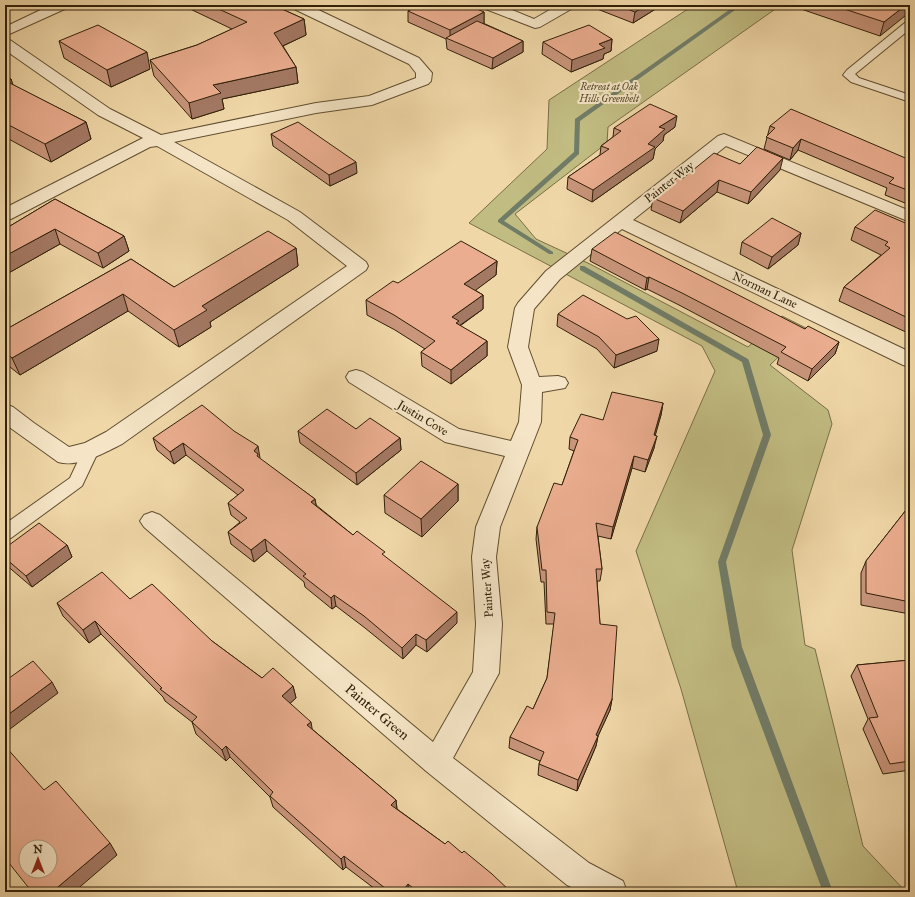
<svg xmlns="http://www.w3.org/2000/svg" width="915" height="897" font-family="'IM FELL Great Primer',serif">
  <rect width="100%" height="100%" fill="#f0d7a7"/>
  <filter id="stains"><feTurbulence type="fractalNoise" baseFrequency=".005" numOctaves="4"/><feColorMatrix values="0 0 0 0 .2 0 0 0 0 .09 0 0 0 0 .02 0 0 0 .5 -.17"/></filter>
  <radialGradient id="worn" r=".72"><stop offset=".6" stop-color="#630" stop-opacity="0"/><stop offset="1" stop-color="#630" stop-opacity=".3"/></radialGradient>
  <polygon fill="#c1bc82" stroke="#796e46" points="694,5 781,5 608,127 607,143 515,214 536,239 590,264 748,347 782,316 808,329 770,365 828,410 832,424 792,550 805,645 815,649 863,846 906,892 738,892 681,689 636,551 715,371 702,346 469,223 547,149 549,100"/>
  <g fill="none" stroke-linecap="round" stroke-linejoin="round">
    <g fill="#717c67" fill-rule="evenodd">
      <polygon points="736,5 742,5 580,121 579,154 504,221 553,252 553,254 549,254 498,222 498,220 574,152 575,119"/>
      <polygon points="580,266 584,266 748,359 749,361 771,435 726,562 742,647 833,892 823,892 732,647 718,562 763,435 742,362 580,270"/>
    </g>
    <defs>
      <g id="service">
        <polygon points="910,21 910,29 855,74 859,78 910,95 910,102 851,82 843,75 847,70 906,22"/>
        <polygon points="91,444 97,446 99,450 82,486 11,538 5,540 5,524 70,478 85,446"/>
      </g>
      <g id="minor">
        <polygon points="51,5 69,5 67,8 5,36 5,27"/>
        <path d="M290,5H308L419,58L432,73L431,81L428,84L372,105L316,113L174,142L300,212L366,262L368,266L366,270L122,444C104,453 78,468 58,462L5,424V404L13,407L34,423L69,447L85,443L106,432L347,266L288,220L157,146L150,147L11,219L5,220V208L143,138L98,115L5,50V39L10,40L110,109L161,135L316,103L369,96L416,78V73L409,64L292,8Z"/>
        <polygon points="481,5 500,5 534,19 558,5 575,5 573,8 540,27 535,28 483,8"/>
        <polygon points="724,134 910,211 910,222 726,146 633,220 910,352 910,367 903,365 622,229 560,279 534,309 528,347 539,377 558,376 565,378 568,383 565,388 542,392 541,422 500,527 496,557 502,624 499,673 453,758 589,863 623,881 627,892 582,892 567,885 426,771 144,527 140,521 144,515 152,512 160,515 433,742 473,672 476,624 472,557 476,527 505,456 445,442 349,382 346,377 349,372 356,370 363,372 459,429 511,441 519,422 522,385 508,347 515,308 518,303 546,271 718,136"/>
      </g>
    </defs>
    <use href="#service" stroke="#614e30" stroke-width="2"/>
    <use href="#minor" stroke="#614e30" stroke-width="2"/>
    <use href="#service" fill="#f5e5c6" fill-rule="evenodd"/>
    <use href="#minor" fill="#f5e5c6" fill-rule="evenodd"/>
  </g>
  <g fill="#c9957b" stroke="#312009">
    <polygon points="186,5 273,5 304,19 306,35 283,46 296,67 298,83 222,99 224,109 192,119 154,76 150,60 197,45 232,29 186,7"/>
    <polygon points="587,5 662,5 633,23"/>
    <polygon points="802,5 910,5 880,36 801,9"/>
    <polygon points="408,11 484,12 484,23 483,23 523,41 523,52 492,69 447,49 446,39 408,22"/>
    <polygon points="612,39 611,51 604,54 603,59 571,72 542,54 543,42"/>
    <polygon points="59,41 150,69 111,87 64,58"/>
    <polygon points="5,76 11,79 13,85 86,122 91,139 51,162 5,137"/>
    <polygon points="770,126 910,160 910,205 885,195 887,188 798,150 790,160 764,149"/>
    <polygon points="675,127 664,135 663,141 655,149 653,159 592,202 567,189 568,177 600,155 601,146 613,137 614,128"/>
    <polygon points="271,134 357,173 330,186 273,146"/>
    <polygon points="740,164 780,170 748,204 717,192 680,223 651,210 653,198 682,179"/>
    <polygon points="55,199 124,236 129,251 103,268 60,244 5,275 5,229"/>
    <polygon points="910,225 910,334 839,301 844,287 881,255 851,240 855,227"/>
    <polygon points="801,233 798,245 768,269 740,254 742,242"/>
    <polygon points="296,248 298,266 210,322 211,327 179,347 128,311 20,375 5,363 5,330 131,259 174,287"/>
    <polygon points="592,249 839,342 835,354 808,381 777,364 779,358 679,305 647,289 645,290 590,261"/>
    <polygon points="497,261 496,275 475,290 483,295 483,309 460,326 487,341 487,356 451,384 422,366 421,352 425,349 395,330 367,315 366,300"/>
    <polygon points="558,314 657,351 614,368 597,349 557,326"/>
    <polygon points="663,403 661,415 655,435 654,448 645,472 632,468 611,539 598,536 602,569 600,581 597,581 600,624 612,699 610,710 598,736 596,746 577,791 538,775 539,764 540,761 509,748 510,737 533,709 547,678 554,624 546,624 544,582 541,582 536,539 537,527 562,485 574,451 569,449 570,437 603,420"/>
    <polygon points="356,429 400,438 401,450 357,485 300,443 298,431"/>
    <polygon points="153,438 260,459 315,499 316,505 353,535 385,557 457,623 427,652 416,645 403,659 365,628 336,606 332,609 305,587 304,582 267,551 254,562 231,544 228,532 240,522 231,515 228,503 238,495 186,455 174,464 157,450"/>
    <polygon points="458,484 458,501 422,537 385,513 384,495"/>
    <polygon points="910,505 910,614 861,605 861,573 866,561"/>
    <polygon points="67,545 72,557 32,587 5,564 5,548"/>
    <polygon points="130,599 212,641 262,678 293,686 296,698 290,703 312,729 396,800 397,809 445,844 462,853 511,892 379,892 346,867 343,870 273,807 270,797 230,757 226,761 196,734 192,722 165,701 163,697 101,634 89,643 63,616 57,603"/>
    <polygon points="910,660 910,770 883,774 863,729 868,719 851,676 857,665"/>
  </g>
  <g fill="#a47964" stroke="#312009">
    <polygon points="646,5 662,5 633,23 635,12"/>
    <polygon points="906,5 910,5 910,12 880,36 884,22"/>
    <polygon points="484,12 484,23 452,40 450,39 450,30"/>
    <polygon points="304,19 306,35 276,49 274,33"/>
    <polygon points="612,39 611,51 604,54 603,59 571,72 572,60 599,44"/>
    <polygon points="523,41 523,52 492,69 493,58"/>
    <polygon points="147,52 150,69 111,87 107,70"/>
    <polygon points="296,67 298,83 222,99 224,109 192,119 189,103 213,85"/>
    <polygon points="11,79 16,96 6,81"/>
    <polygon points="677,116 675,127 664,135 663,141 655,149 653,159 592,202 593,190 659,127"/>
    <polygon points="86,122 91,139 51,162 45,144"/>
    <polygon points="801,139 798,150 790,160 793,148"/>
    <polygon points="783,158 780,170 748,204 751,192"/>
    <polygon points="356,162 357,173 330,186 329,175"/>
    <polygon points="719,180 717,192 680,223 683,211"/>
    <polygon points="55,229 60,244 5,275 5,256"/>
    <polygon points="801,233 798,245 768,269 772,257"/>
    <polygon points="124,236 129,251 103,268 98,253"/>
    <polygon points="296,248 298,266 210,322 211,327 179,347 174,330 202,306"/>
    <polygon points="497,261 496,275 464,299 464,284"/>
    <polygon points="649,277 647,289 645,290 647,278"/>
    <polygon points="123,294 128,311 20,375 12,358"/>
    <polygon points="483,295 483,309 459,326 452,317"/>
    <polygon points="659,339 657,351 614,368 616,355"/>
    <polygon points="487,341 487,356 451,384 451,370"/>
    <polygon points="839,342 835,354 808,381 812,369"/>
    <polygon points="663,403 661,415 652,447 654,435"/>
    <polygon points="657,436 654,448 645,472 648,460"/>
    <polygon points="400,438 401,450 357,485 356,473"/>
    <polygon points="183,443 186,455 174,464 170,452"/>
    <polygon points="258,446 260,458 257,463 254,451"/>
    <polygon points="634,456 632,468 611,539 613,527"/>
    <polygon points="458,484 458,501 422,537 421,519"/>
    <polygon points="315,499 317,511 311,502"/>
    <polygon points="265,539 267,551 254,562 251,550"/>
    <polygon points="67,545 72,557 32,587 26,576"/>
    <polygon points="334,595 336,606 332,609 331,598"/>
    <polygon points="457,612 457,623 427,652 426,640"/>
    <polygon points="95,621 101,634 89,643 83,630"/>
    <polygon points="416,634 416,645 403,659 402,648"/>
    <polygon points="52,682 58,693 6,732 5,730 5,717"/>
    <polygon points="293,686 296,698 285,708 282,696"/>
    <polygon points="612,699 610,710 598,736 596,746 577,791 578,780 596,735"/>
    <polygon points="311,722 313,734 307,725"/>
    <polygon points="226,746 230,757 226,761 222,750"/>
    <polygon points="396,800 397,811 391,805"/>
    <polygon points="110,843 117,855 74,892 52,892"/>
    <polygon points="344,856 346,867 343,870 341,859"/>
    <polygon points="408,884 409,892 402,892"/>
  </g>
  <g fill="#eaad8f" stroke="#312009" fill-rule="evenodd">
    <polygon points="210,5 273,5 304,19 274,33 296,67 213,85 221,93 189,103 150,60 197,45 247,22"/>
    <polygon points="420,5 468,5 484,12 450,30 408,11"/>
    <polygon points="617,5 646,5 635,12"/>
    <polygon points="832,5 906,5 884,22"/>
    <polygon points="477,21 523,41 493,58 446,38"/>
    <polygon points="98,25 147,52 107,70 59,41"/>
    <polygon points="589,25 612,39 599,44 605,48 572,60 543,42"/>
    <polygon points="5,76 11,79 6,81 86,122 45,144 5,123"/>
    <polygon points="650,104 677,116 659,127 665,129 648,144 655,147 593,190 568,177 609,149 601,146 621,131 614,128"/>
    <polygon points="791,109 910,160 910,191 889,183 894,178 801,139 793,148 766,137 775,128 770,126"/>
    <polygon points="298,122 356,162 329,175 271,134"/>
    <polygon points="757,147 783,158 751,192 719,180 683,211 653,198 678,177 682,179 714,153 740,164"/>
    <polygon points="55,199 124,236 98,253 55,229 5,256 5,229"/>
    <polygon points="875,210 910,225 910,319 844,287 890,248 885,245 888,242 855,227"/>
    <polygon points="772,218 801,233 772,257 742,242"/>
    <polygon points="268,231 296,248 202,306 207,310 174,330 123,294 12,358 5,352 5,330 131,259 174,287"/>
    <polygon points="615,232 805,329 808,326 839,342 812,369 781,352 786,347 682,293 649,277 647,278 592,249"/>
    <polygon points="461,241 497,261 464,284 483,295 452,317 459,321 456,323 487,341 451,370 421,352 435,341 394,315 366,300 393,281 398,283"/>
    <polygon points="583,295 627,319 636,316 659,339 616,355 599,337 558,314"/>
    <polygon points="612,392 663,403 654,435 657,436 648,460 634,456 613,527 596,523 602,569 596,569 600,624 617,626 612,699 596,735 598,736 578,780 539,764 544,752 510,737 527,706 533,709 547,678 555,613 547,612 546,570 542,570 537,527 554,483 562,485 578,440 570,437 581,414 603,420"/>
    <polygon points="202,405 234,431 258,446 254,451 258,454 257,456 315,499 311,502 353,535 357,531 385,552 382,554 457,612 426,640 416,634 402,648 364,616 334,595 331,598 303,576 306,574 265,539 251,550 228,532 247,518 228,503 244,490 183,443 170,452 153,438"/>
    <polygon points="327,409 356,429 370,418 400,438 356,473 298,431"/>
    <polygon points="421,461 458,484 421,519 384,495"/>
    <polygon points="910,505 910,602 866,593 866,561"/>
    <polygon points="39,523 67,545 26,576 5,558 5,548"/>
    <polygon points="102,572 130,599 152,584 212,641 262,678 273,668 293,686 282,696 311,722 307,725 396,800 391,805 445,844 448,841 462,853 464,851 492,874 511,892 418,892 408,884 402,892 390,892 344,856 341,859 270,796 273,792 226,746 222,750 192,722 197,717 160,689 162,688 95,621 83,630 57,603"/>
    <polygon points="910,660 910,761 890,764 869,718 878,717 857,665"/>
    <polygon points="33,661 52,682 5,717 5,681"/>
    <path d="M5,746L44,790L56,781L110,843L52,892H32L5,858ZM26,847H50V871H26Z"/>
  </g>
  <g text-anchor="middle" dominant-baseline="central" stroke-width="4" stroke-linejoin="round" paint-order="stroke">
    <g font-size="10" font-style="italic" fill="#554727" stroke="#f5e5c6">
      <text x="609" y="87">Retreat at Oak<tspan x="609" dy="12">Hills Greenbelt</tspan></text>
    </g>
    <g font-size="12" fill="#312009" stroke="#f5e5c6">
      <text transform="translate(669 182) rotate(-38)">Painter Way</text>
      <text transform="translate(765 290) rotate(25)">Norman Lane</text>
      <text transform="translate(423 418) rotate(31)">Justin Cove</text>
      <text transform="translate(487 588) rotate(-94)">Painter Way</text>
    </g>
    <g font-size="14" fill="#312009" stroke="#f5e5c6">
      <text transform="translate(377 712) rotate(40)">Painter Green</text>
    </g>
  </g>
  <rect width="915" height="897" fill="none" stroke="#f0d7a7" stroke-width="20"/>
  <rect x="6" y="6" width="903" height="885" fill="none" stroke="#312009" stroke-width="2"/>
  <rect x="10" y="10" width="895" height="877" fill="none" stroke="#312009"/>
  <g transform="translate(38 859)"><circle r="19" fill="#f5e5c6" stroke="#a7967a"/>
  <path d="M0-3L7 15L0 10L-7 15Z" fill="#8f2418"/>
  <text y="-6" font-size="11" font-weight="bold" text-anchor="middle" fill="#312009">N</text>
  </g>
  <rect width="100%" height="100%" filter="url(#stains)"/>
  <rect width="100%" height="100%" fill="url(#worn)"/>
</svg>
